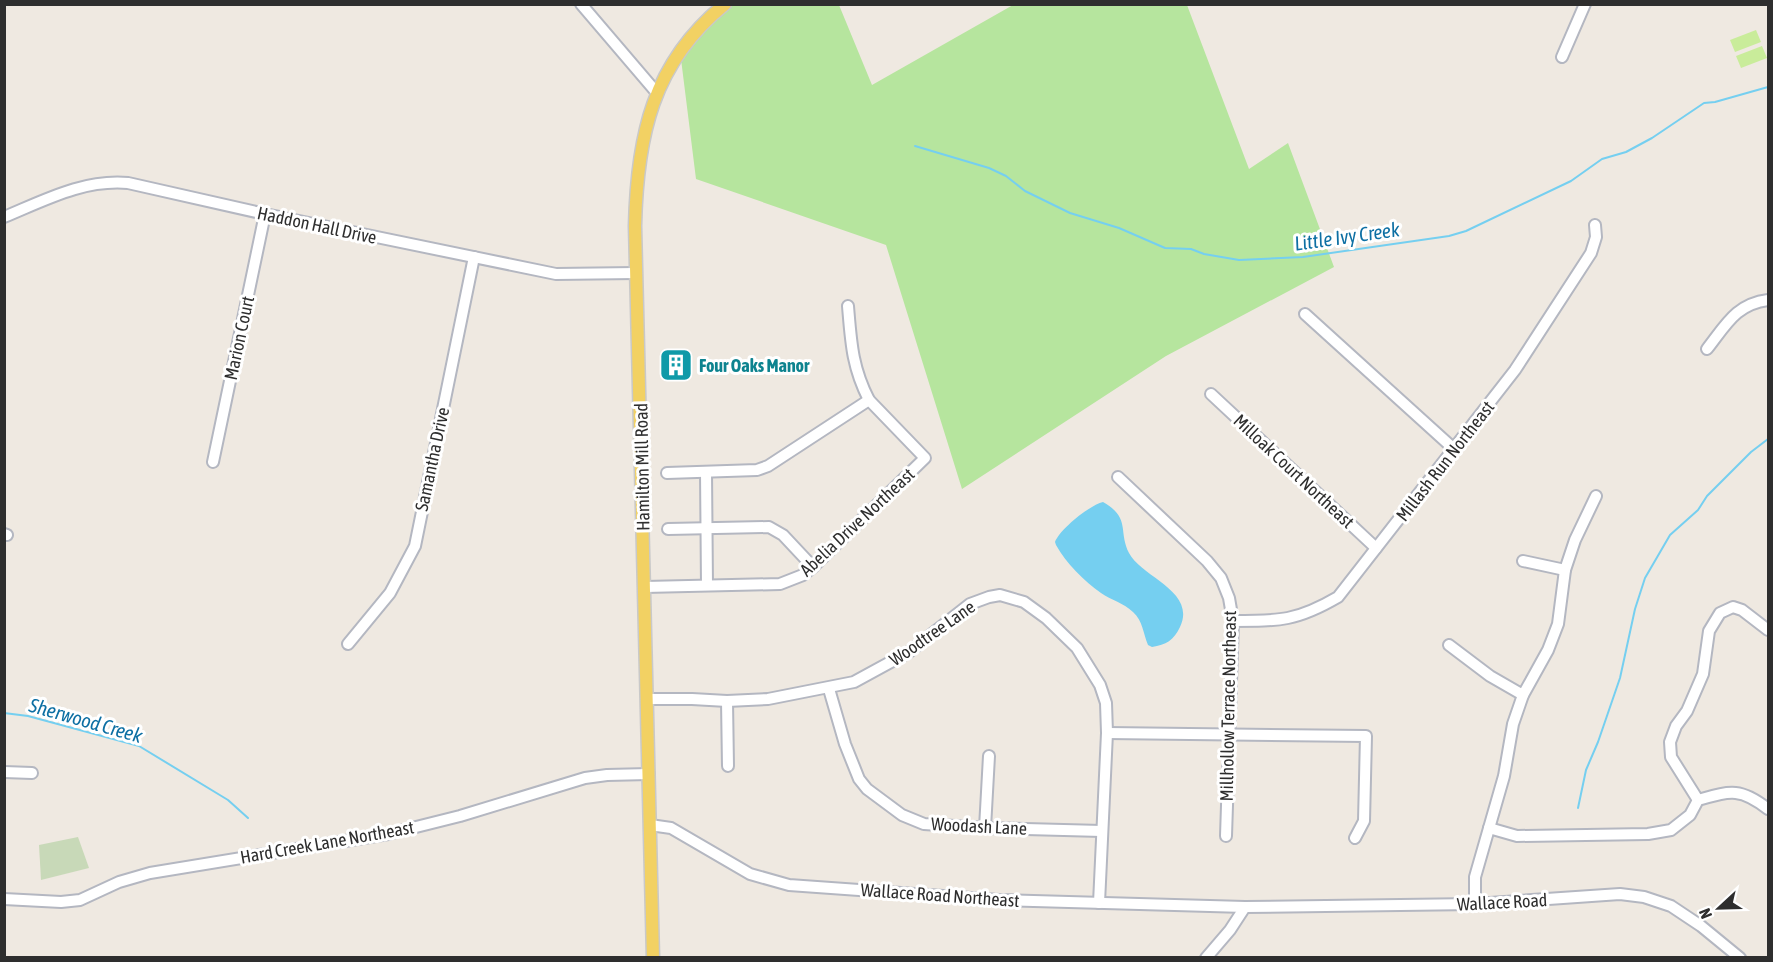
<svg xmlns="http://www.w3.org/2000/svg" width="1773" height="962" font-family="'Asap Condensed',sans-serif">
  <rect width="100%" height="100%" fill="#efe9e1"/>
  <polygon fill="#b6e59e" points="719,5 839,5 872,85 1013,5 1187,5 1249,169 1288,143 1334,267 1166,356 962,489 886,245 696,179 679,43"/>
  <polygon fill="#c8d9b8" points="78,837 89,868 41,880 39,845"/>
  <g fill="#c9ec9a">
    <polygon points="1756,30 1761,42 1735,52 1730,40"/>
    <polygon points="1762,46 1767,58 1741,68 1736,56"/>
  </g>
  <path fill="#75cff0" d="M1103,502C1131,518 1118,531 1129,553C1141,577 1197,591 1180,627C1174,640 1166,645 1152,647L1148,645C1143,633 1143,621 1133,612C1124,603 1111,600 1101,593C1084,581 1066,563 1056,545L1055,542C1060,529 1090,505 1103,502Z"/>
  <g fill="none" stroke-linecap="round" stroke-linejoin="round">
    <g stroke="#75cff0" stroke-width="2">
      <polyline points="915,146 989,168 1006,176 1025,191 1070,213 1119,228 1165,248 1191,249 1204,254 1239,260 1303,257 1449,236 1466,231 1571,181 1602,159 1626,152 1652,138 1704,103 1715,102 1768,87"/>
      <polyline points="4,713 28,716 139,746 228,800 248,818"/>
      <polyline points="1578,808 1586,770 1598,742 1620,678 1635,609 1645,578 1670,535 1698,510 1707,496 1751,452 1768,439"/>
    </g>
    <defs>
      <g id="minor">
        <polyline points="581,4 657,93"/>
        <polyline points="1562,57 1585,4"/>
        <path d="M4,217C45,200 84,179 128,183L265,214L556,274L636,273"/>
        <polyline points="1305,314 1454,449"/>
        <path d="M1707,349C1726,325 1736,304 1768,300"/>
        <polyline points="1211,394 1376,548"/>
        <polyline points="213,462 265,214"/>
        <polyline points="706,472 707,585"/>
        <polyline points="667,473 757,470 768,466 869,400"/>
        <polyline points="1118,477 1207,561 1221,578 1229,598 1233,621 1226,836"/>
        <polyline points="668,529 769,527 783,535 813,567"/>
        <polyline points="4,534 7,535"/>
        <polyline points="1523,561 1565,570"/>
        <path d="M645,587L780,584L803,575L813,567L925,458L869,400C852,367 851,342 848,306"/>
        <path d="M1233,621C1280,621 1297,621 1338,597L1515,370L1591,253L1596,237L1595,225"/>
        <polyline points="348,644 390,593 415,546 474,257"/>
        <polyline points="1449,645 1490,676 1523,695"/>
        <polyline points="829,689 845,744 859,779 867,789 902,815 924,824 985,828 1102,831"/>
        <polyline points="648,699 692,699 727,701 768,699 854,682 909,652 970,604 989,597 1000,595 1024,602 1046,618 1077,648 1100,685 1106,703 1107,733 1099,903"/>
        <polyline points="727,701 728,766"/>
        <polyline points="1107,733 1366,736 1364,821 1355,838"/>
        <polyline points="4,772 32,773"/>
        <polyline points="1698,800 1671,757 1670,742 1676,726 1687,711 1703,674 1709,631 1720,613 1733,607 1742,610 1768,630"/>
        <polyline points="650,825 671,828 750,874 789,885 999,900 1245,907 1475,904 1620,894 1644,897 1671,906 1701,926 1740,958"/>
        <polyline points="985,828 989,756"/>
        <path d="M1489,828L1517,836L1648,834L1671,830L1690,815L1698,800C1730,791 1740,787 1768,809"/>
        <polyline points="4,899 61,902 80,900 119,882 150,873 388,834 460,816 585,778 607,775 649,774"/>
        <polyline points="1475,904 1475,877 1504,776 1513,724 1523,695 1548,650 1558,624 1565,570 1575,540 1596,496"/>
        <polyline points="1206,958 1230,930 1245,907"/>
      </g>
      <path id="major" d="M653,958L635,226C637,137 652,63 725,4"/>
    </defs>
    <use href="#minor" stroke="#b4b7c1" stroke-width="14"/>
    <use href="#major" stroke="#c9c9c9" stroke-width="15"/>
    <use href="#minor" stroke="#fff" stroke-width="10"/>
    <use href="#major" stroke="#f2d163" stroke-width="12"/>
  </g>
  <defs>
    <symbol id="building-square" viewBox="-11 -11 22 22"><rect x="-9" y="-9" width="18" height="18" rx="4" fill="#0f9aa8" stroke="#fff"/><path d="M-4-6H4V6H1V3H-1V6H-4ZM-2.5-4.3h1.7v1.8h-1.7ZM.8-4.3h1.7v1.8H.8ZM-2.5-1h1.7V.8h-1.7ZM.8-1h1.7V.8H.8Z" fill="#fff"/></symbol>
  </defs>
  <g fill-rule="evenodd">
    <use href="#building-square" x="657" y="346" width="38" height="38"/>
  </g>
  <g text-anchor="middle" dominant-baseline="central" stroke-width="6" stroke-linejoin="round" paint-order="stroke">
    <g font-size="18" fill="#2e2e2e" stroke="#fff">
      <text transform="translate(317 225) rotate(12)">Haddon Hall Drive</text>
      <text transform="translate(239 338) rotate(-78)">Marion Court</text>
      <text transform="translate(432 459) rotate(-78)">Samantha Drive</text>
      <text transform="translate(1445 461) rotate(-52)">Millash Run Northeast</text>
      <text transform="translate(642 467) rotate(-91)">Hamilton Mill Road</text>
      <text transform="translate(1294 471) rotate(43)">Milloak Court Northeast</text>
      <text transform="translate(857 522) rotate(-43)">Abelia Drive Northeast</text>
      <text transform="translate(932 633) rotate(-35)">Woodtree Lane</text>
      <text transform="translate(1228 706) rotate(-89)">Millhollow Terrace Northeast</text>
      <text transform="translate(979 826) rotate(3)">Woodash Lane</text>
      <text transform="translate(327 842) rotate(-10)">Hard Creek Lane Northeast</text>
      <text transform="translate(940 895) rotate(4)">Wallace Road Northeast</text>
      <text transform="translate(1502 902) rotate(-3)">Wallace Road</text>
    </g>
    <g font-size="18" font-weight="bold" fill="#0d838f" stroke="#fff" text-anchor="start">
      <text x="699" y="365">Four Oaks Manor</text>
    </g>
    <g font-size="20" font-style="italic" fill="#0d6fa3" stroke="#fff">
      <text transform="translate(1347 236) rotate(-8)">Little Ivy Creek</text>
      <text transform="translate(86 720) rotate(16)">Sherwood Creek</text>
    </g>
  </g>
  <rect width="1773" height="962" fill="none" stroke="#2e2e2e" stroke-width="12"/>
  <g transform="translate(1719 908) rotate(248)" stroke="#ffffff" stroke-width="4.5" paint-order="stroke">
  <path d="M0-4.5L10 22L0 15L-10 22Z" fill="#2e2e2e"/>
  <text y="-9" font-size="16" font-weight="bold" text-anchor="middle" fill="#2e2e2e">N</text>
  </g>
</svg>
